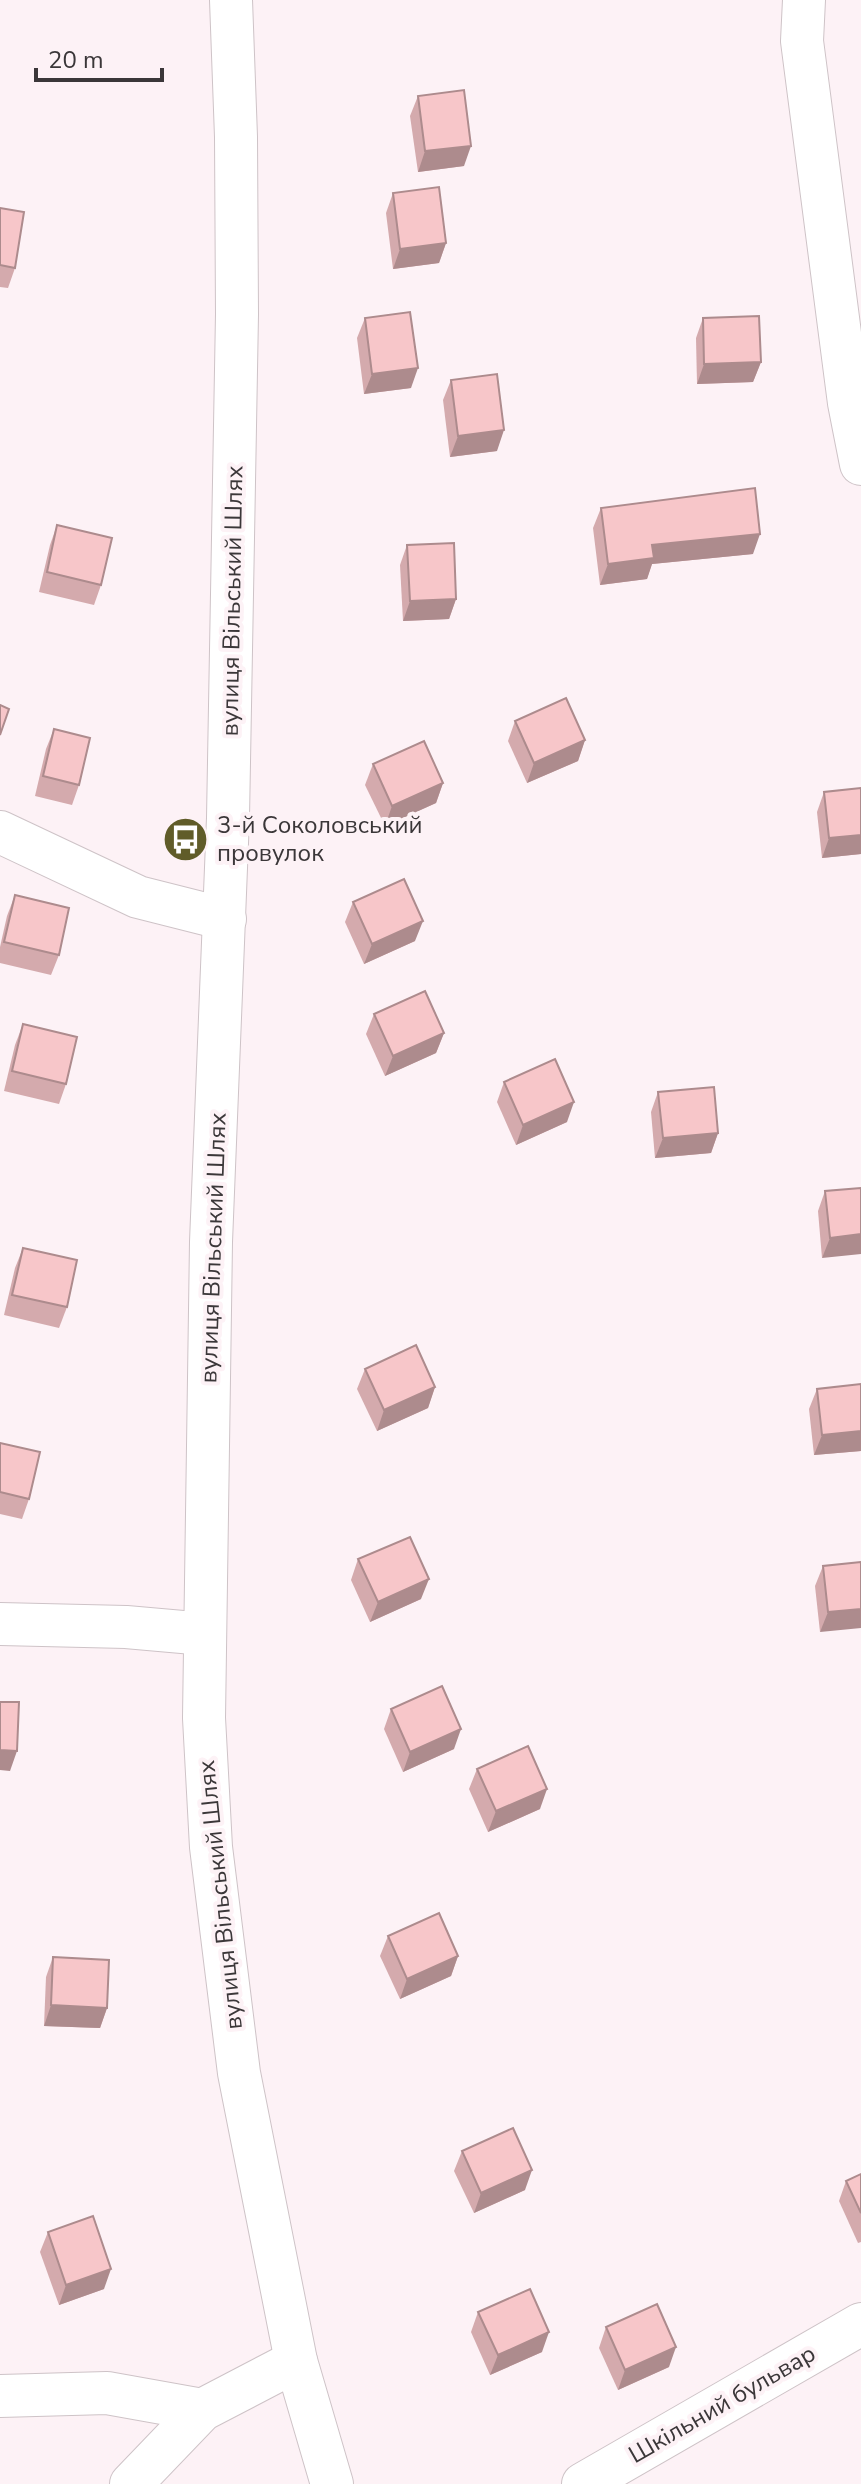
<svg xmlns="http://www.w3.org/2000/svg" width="861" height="2484" font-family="'Nunito Sans',sans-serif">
  <rect width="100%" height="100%" fill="#fdf2f6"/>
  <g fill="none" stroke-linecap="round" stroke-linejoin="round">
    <defs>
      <g id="minor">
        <polyline points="231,0 236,137 237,314 228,818 211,1242 204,1718 211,1847 239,2073 296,2361 332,2484"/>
        <polyline points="804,0 802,41 849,403 861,464"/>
        <polyline points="0,832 138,897 225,919"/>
        <polyline points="0,1624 126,1627 205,1634"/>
        <polyline points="0,2396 107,2393 202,2410"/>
        <polyline points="131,2484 202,2410 296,2361"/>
        <polyline points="583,2484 861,2324"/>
      </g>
    </defs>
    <use href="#minor" stroke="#cec3c7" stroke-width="44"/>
    <use href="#minor" stroke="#fff" stroke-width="42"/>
  </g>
  <g fill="#d4aaad">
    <polygon points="418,96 464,166 418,172 410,116"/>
    <polygon points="393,193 446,243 439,263 393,269 386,213"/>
    <polygon points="0,208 15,268 8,288 0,287"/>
    <polygon points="365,318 411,388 364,394 357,338"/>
    <polygon points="703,318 761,362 753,382 697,384 696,338"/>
    <polygon points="451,380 497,451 450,457 443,400"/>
    <polygon points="601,508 753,554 652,564 647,579 600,585 593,528"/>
    <polygon points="57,525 101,585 94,605 39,592 50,545"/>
    <polygon points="407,545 456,599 449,619 403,621 400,565"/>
    <polygon points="515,721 585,740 578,761 527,783 508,741"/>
    <polygon points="54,729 79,785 72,805 35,796 46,749"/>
    <polygon points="373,764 443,783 436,803 385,826 365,785"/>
    <polygon points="861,788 861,854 822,858 817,812 824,792"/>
    <polygon points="15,895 59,955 51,975 0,963 0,947 7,916"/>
    <polygon points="353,902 415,941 364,964 345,922"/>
    <polygon points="374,1014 444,1033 436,1053 385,1076 366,1034"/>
    <polygon points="23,1024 66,1084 59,1104 4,1091 15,1045"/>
    <polygon points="504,1082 567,1122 516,1145 497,1102"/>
    <polygon points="658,1092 718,1133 711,1153 655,1158 651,1112"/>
    <polygon points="861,1188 822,1258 818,1211 825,1191"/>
    <polygon points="23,1248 67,1307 59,1328 4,1315 15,1268"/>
    <polygon points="365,1369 435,1387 428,1408 377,1431 357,1389"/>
    <polygon points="861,1384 861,1451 814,1455 809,1409 817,1389"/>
    <polygon points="0,1443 29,1499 22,1519 0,1514"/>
    <polygon points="358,1559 421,1599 370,1622 351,1580"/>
    <polygon points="861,1562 820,1632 815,1586 823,1566"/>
    <polygon points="391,1709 454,1749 403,1772 384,1729"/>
    <polygon points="477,1769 540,1809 488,1832 469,1789"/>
    <polygon points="388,1936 458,1956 451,1976 400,1999 380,1956"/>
    <polygon points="53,1957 107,2008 100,2028 44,2026 46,1977"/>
    <polygon points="462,2151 525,2190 474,2213 454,2171"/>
    <polygon points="861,2174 861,2242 858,2243 839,2201 846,2181"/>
    <polygon points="48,2232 104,2289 59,2305 40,2252"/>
    <polygon points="478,2312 542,2352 490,2375 471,2332"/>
    <polygon points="606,2327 669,2367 618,2390 599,2348"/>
  </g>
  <g fill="#ad8b8d">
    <polygon points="471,146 464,166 418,172 425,151"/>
    <polygon points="446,243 439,263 393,269 400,249"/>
    <polygon points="761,362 753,382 697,384 704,364"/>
    <polygon points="418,368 411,388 364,394 372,374"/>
    <polygon points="504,430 497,451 450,457 458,436"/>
    <polygon points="760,534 753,554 652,564 647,579 600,585 608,564 652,545"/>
    <polygon points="456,599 449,619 403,621 410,601"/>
    <polygon points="585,740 578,761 527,783 534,763"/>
    <polygon points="443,783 436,803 385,826 392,806"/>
    <polygon points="861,835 861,854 822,858 829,838"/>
    <polygon points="423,921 415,941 364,964 372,944"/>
    <polygon points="444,1033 436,1053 385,1076 393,1056"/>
    <polygon points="574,1102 567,1122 516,1145 523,1125"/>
    <polygon points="718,1133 711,1153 655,1158 663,1138"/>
    <polygon points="861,1234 861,1254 822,1258 830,1238"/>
    <polygon points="435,1387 428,1408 377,1431 384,1410"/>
    <polygon points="861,1431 861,1451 814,1455 822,1435"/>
    <polygon points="429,1579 421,1599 370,1622 378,1602"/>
    <polygon points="861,1609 861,1628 820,1632 828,1612"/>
    <polygon points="461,1729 454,1749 403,1772 410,1752"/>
    <polygon points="0,1750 17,1751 10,1771 0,1770"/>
    <polygon points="547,1789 540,1809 488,1832 496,1811"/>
    <polygon points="458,1956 451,1976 400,1999 407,1979"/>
    <polygon points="51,2005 107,2008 100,2028 44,2026"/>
    <polygon points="532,2170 525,2190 474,2213 481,2193"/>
    <polygon points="111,2269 104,2289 59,2305 66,2285"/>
    <polygon points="549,2332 542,2352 490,2375 498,2355"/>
    <polygon points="676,2347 669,2367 618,2390 625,2370"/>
  </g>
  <g fill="#f7c6c9" stroke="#ad8b8d" stroke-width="2">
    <polygon points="464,90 471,146 425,151 418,96"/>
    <polygon points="439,187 446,243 400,249 393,193"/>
    <polygon points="0,208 24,212 15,268 0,265"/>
    <polygon points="410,312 418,368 372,374 365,318"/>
    <polygon points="759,316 761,362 704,364 703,318"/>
    <polygon points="497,374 504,430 458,436 451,380"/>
    <polygon points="755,488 760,534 652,545 654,558 608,564 601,508"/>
    <polygon points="57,525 112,538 101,585 47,572"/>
    <polygon points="454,543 456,599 410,601 407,545"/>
    <polygon points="566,698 585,740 534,763 515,721"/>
    <polygon points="0,705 9,709 0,735"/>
    <polygon points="54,729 90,738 79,785 43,776"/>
    <polygon points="424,741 443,783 392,806 373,764"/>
    <polygon points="861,788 861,835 829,838 824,792"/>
    <polygon points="404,879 423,921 372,944 353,902"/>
    <polygon points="15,895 69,908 59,955 4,942"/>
    <polygon points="425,991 444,1033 393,1056 374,1014"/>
    <polygon points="23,1024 77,1037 66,1084 12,1071"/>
    <polygon points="555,1059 574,1102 523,1125 504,1082"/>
    <polygon points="714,1087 718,1133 663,1138 658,1092"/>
    <polygon points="861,1188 861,1234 830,1238 825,1191"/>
    <polygon points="23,1248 77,1260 67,1307 12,1295"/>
    <polygon points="416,1345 435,1387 384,1410 365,1369"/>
    <polygon points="861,1384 861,1431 822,1435 817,1389"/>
    <polygon points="0,1443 40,1452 29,1499 0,1492"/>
    <polygon points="410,1537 429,1579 378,1602 358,1559"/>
    <polygon points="861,1562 861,1609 828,1612 823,1566"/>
    <polygon points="442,1686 461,1729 410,1752 391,1709"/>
    <polygon points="0,1702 19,1702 17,1751 0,1750"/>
    <polygon points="528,1746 547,1789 496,1811 477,1769"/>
    <polygon points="439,1913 458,1956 407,1979 388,1936"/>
    <polygon points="53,1957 109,1960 107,2008 51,2005"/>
    <polygon points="513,2128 532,2170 481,2193 462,2151"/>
    <polygon points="861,2174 861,2213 846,2181"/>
    <polygon points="93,2216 111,2269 66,2285 48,2232"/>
    <polygon points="530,2289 549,2332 498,2355 478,2312"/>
    <polygon points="657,2304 676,2347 625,2370 606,2327"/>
  </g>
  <defs>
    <symbol id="bus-disc" viewBox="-11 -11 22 22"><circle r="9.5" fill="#605c29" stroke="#fdf2f6"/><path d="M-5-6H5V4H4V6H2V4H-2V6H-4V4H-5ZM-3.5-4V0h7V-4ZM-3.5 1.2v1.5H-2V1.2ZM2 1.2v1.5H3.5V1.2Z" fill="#fff"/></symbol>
  </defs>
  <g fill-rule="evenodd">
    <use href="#bus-disc" x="160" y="814" width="51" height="51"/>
  </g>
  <g text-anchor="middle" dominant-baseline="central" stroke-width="8" stroke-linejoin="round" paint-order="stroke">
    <g font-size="24" fill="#3b3739" stroke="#fdf2f6">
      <text transform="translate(232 601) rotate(-89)">вулиця Вільський Шлях</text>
      <text transform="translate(213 1248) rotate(-88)">вулиця Вільський Шлях</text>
      <text transform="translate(220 1895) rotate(-96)">вулиця Вільський Шлях</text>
      <text transform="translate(722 2404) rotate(-30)">Шкільний бульвар</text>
    </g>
    <g font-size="24" fill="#3b3739" stroke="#fdf2f6" text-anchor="start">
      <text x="217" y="825">3-й Соколовський<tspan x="217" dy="28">провулок</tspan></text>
    </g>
  </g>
  <path d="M36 68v12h126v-12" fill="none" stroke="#3b3739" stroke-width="4"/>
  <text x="48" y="68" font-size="24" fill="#3b3739" stroke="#fdf2f6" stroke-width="6" paint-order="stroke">20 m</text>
</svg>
